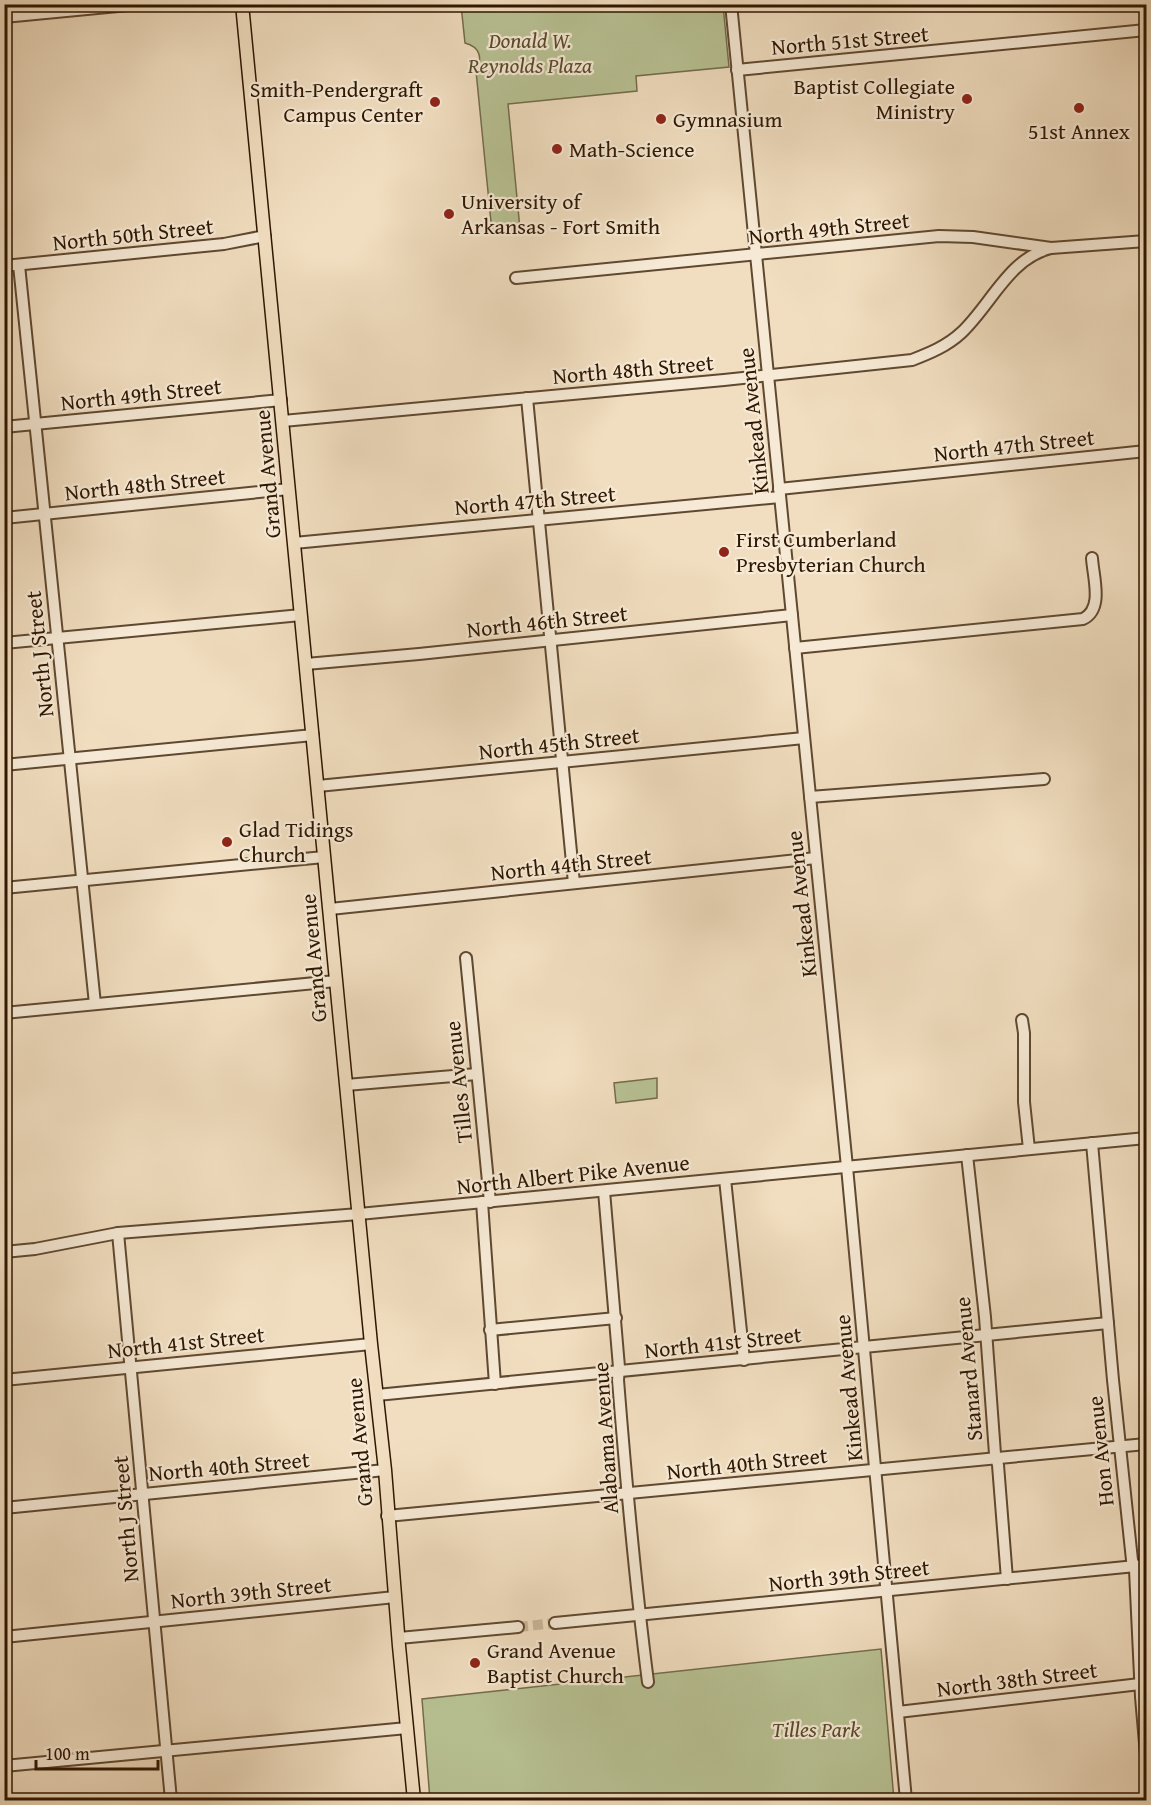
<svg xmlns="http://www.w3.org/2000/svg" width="1151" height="1805" font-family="'Gentium Book Plus',serif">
  <rect width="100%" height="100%" fill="#f1dec0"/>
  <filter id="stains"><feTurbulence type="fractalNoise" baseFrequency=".00333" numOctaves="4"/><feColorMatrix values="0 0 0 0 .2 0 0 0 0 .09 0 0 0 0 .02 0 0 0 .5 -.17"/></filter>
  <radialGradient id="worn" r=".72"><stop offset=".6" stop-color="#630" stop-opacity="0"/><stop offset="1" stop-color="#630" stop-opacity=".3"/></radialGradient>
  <g fill="#b8c294" stroke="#746c4a" stroke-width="1.5">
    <path d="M461,5H723L729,67L636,76L637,91L508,104L520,229L492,232L476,71C483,58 480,47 465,43Z"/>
    <polygon points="657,1078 657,1098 616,1103 614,1083"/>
    <polygon points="881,1649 894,1800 430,1800 422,1699"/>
  </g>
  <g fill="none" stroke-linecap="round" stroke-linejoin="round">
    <polyline stroke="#cab69a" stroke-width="10" stroke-dasharray="10 5" stroke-linecap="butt" points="518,1627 555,1623"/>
    <defs>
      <g id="minor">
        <polyline points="731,4 847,1167 906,1800"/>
        <polyline points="4,17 139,4"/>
        <polyline points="737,70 1146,30"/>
        <polyline points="19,265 95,1004"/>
        <polyline points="4,266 224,244 265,236"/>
        <polyline points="516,278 939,236 973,237 1051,248 1146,241"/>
        <polyline points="527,398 574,883"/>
        <path d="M283,421L724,380L912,360C930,353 947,346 961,333C991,305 1009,258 1051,248"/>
        <polyline points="4,427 281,400"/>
        <polyline points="779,489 1146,451"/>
        <polyline points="4,518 289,489"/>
        <polyline points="294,543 780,497"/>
        <polyline points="4,643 301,615"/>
        <path d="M795,648L1083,619C1104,609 1093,577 1092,558"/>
        <polyline points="306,664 419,654 792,615"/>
        <polyline points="4,765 313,735"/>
        <polyline points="318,786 804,738"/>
        <polyline points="810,797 1044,779"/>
        <polyline points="4,888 324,857"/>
        <polyline points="330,909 816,858"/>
        <polyline points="466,958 490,1202"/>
        <polyline points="4,1013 336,981"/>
        <polyline points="1022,1020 1024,1033 1024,1102 1029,1149"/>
        <polyline points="346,1085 477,1074"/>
        <polyline points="1092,1143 1113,1380 1132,1560 1135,1570 1141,1697 1146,1755"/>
        <polyline points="967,1155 985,1317 995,1454 998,1465 1007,1579"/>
        <polyline points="725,1179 744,1360"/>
        <path d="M604,1191L619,1367L618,1380C626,1481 635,1581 648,1682"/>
        <polyline points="482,1202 495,1384"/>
        <polyline points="118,1233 171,1800"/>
        <polyline points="4,1252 35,1249 118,1233 359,1214 1146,1138"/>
        <polyline points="490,1330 616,1318"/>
        <polyline points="4,1380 371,1344"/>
        <polyline points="377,1395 1108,1323"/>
        <polyline points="4,1508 385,1470"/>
        <polyline points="387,1516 1146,1444"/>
        <polyline points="555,1623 1146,1565"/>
        <polyline points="4,1637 395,1597"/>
        <polyline points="399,1638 518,1627"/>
        <polyline points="898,1712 1140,1684"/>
        <polyline points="4,1766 407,1728"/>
      </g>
      <polyline id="major" points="242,4 371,1344 385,1470 399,1646 414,1800"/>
    </defs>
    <use href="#minor" stroke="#604830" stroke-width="14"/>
    <use href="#major" stroke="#2f1600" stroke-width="15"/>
    <use href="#minor" stroke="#f6ead6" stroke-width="10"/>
    <use href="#major" stroke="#f1dec0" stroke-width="12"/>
  </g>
  <g fill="#8f2418" stroke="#f6ead6" stroke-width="2">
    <circle cx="967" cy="99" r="6"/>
    <circle cx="435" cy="102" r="6"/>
    <circle cx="1079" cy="108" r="6"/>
    <circle cx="661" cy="119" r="6"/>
    <circle cx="557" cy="149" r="6"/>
    <circle cx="449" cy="214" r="6"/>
    <circle cx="724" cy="552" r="6"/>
    <circle cx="227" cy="842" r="6"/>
    <circle cx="475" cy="1663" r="6"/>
  </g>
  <g text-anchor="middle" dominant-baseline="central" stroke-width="4.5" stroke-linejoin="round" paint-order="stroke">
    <g font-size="22" font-style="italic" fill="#584a2c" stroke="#f6ead6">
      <text x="530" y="40">Donald W.<tspan x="530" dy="25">Reynolds Plaza</tspan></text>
      <text x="816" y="1729">Tilles Park</text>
    </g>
    <g font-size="22" fill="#2f1600" stroke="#f6ead6">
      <text transform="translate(850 40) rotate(-5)">North 51st Street</text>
      <text transform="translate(829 228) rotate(-6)">North 49th Street</text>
      <text transform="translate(133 234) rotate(-6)">North 50th Street</text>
      <text transform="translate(633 369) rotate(-5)">North 48th Street</text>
      <text transform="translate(141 394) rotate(-6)">North 49th Street</text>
      <text transform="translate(753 421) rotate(-96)">Kinkead Avenue</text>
      <text transform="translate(1014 445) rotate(-6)">North 47th Street</text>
      <text transform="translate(267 474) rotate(-95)">Grand Avenue</text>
      <text transform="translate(145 484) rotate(-6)">North 48th Street</text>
      <text transform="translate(535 500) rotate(-5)">North 47th Street</text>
      <text transform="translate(547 621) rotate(-6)">North 46th Street</text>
      <text transform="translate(39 654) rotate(-96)">North J Street</text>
      <text transform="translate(559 743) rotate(-6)">North 45th Street</text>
      <text transform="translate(571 864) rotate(-6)">North 44th Street</text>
      <text transform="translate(801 904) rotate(-96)">Kinkead Avenue</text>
      <text transform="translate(313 958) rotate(-95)">Grand Avenue</text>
      <text transform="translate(458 1082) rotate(-96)">Tilles Avenue</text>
      <text transform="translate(573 1174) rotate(-6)">North Albert Pike Avenue</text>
      <text transform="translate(186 1342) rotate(-6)">North 41st Street</text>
      <text transform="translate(723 1342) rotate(-6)">North 41st Street</text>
      <text transform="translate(968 1369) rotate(-95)">Stanard Avenue</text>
      <text transform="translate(848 1388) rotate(-95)">Kinkead Avenue</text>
      <text transform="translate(605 1438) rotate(-94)">Alabama Avenue</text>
      <text transform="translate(359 1442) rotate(-95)">Grand Avenue</text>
      <text transform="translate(1100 1451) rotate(-96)">Hon Avenue</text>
      <text transform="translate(747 1463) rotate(-6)">North 40th Street</text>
      <text transform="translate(229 1466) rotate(-5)">North 40th Street</text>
      <text transform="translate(125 1519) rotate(-95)">North J Street</text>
      <text transform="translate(849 1575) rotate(-6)">North 39th Street</text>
      <text transform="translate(251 1592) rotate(-6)">North 39th Street</text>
      <text transform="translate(1017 1679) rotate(-7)">North 38th Street</text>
    </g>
    <g font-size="22" fill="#2f1600" stroke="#f6ead6" text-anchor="start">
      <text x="955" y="86" text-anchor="end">Baptist Collegiate<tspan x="955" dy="25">Ministry</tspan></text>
      <text x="423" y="89" text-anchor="end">Smith-Pendergraft<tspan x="423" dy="25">Campus Center</tspan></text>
      <text x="673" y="119">Gymnasium</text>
      <text x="1079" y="131" text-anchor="middle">51st Annex</text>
      <text x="569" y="149">Math-Science</text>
      <text x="461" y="201">University of<tspan x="461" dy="25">Arkansas - Fort Smith</tspan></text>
      <text x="736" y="539">First Cumberland<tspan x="736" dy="25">Presbyterian Church</tspan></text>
      <text x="239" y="829">Glad Tidings<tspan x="239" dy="25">Church</tspan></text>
      <text x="487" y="1650">Grand Avenue<tspan x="487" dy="25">Baptist Church</tspan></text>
    </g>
  </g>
  <rect width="1151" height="1805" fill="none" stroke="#f1dec0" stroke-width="24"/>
  <rect x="6" y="6" width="1139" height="1793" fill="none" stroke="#2f1600" stroke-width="3"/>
  <rect x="12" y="12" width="1127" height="1781" fill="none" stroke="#2f1600" stroke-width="1.5"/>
  <path d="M36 1760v9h122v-9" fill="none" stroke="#2f1600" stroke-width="3"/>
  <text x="45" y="1760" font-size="18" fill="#2f1600" stroke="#f6ead6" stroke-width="4.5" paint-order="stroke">100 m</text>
  <rect width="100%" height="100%" filter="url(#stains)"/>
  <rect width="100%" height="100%" fill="url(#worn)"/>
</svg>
